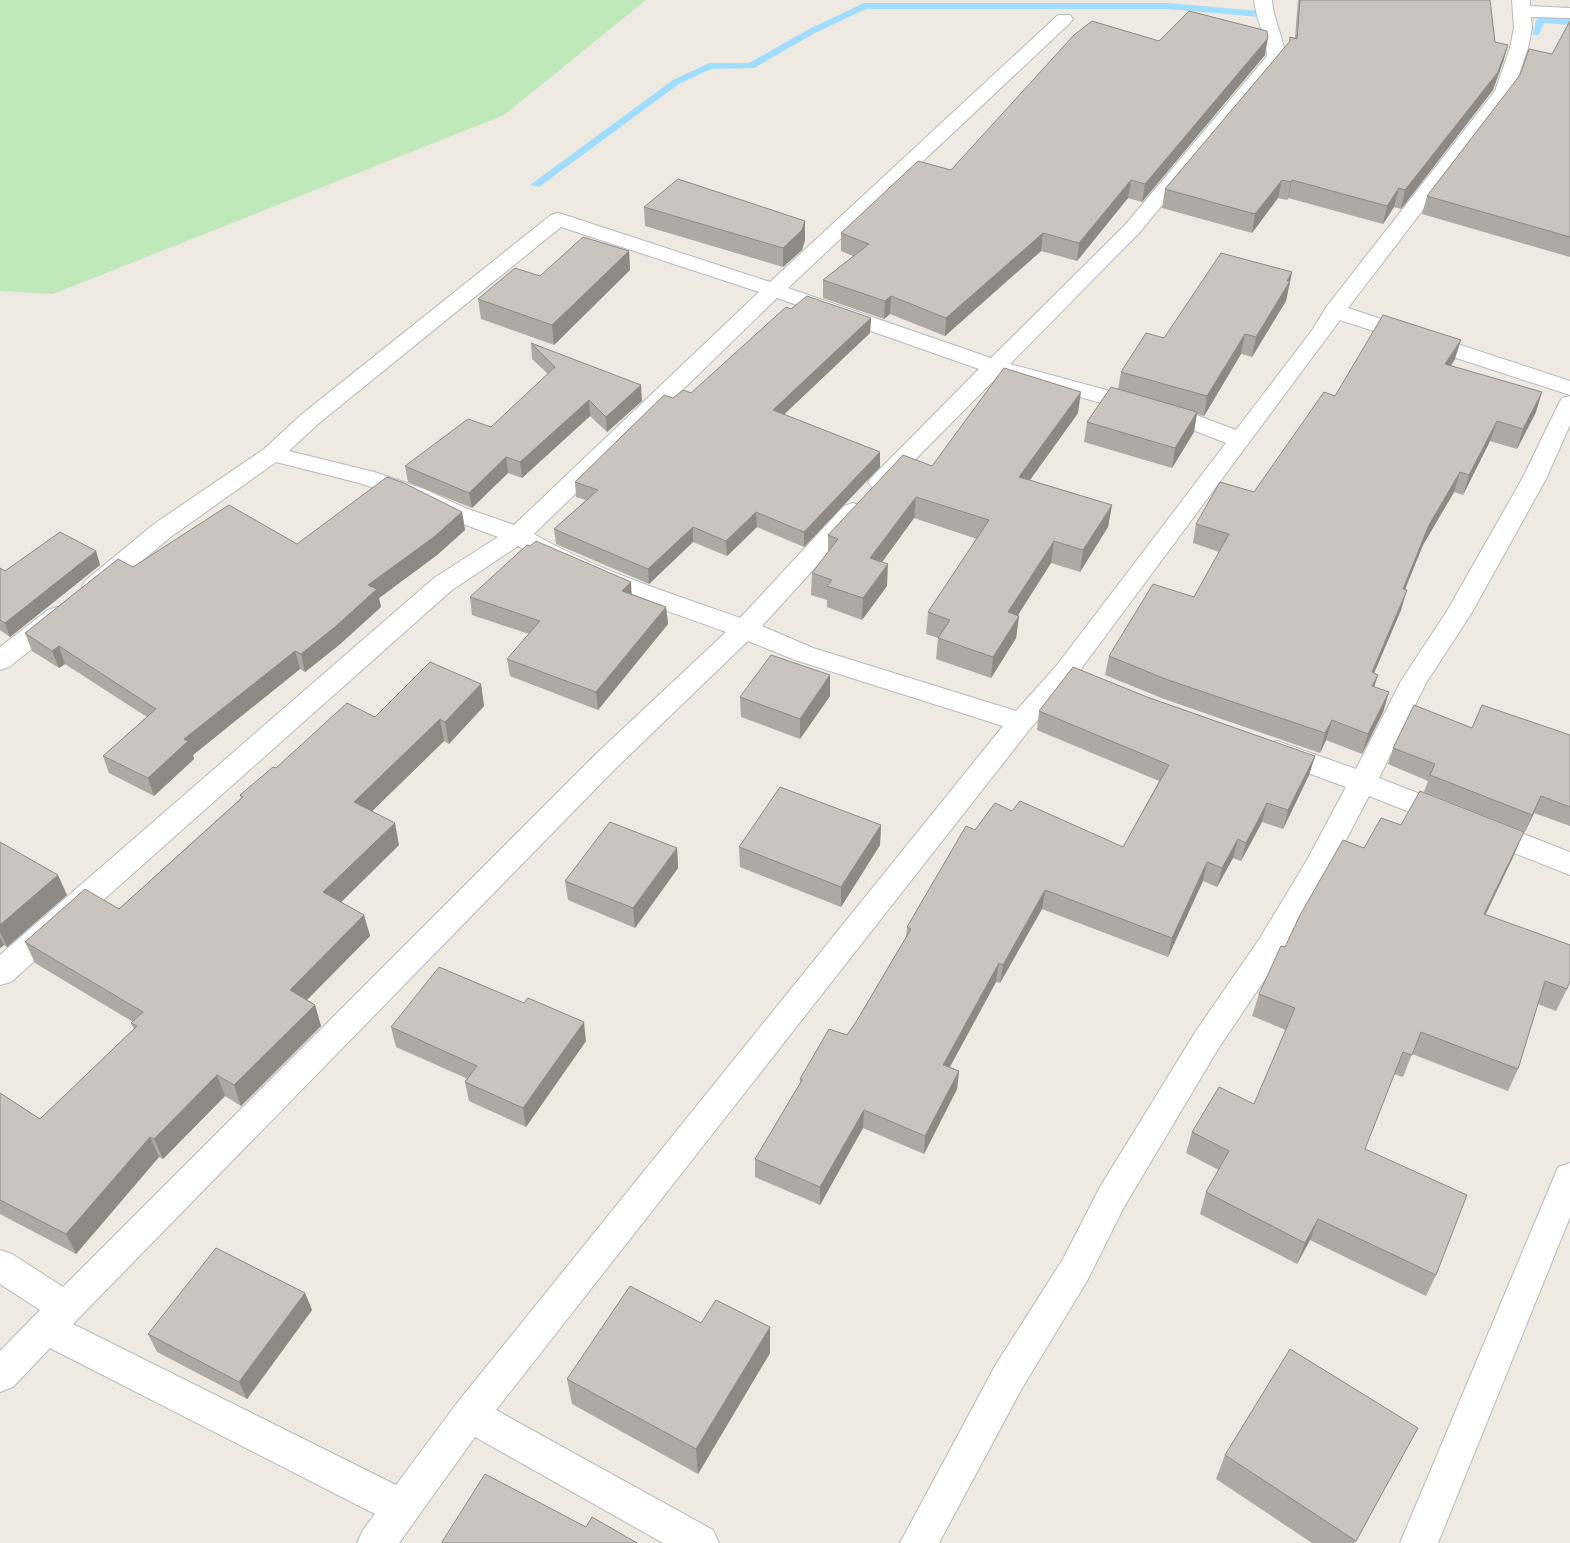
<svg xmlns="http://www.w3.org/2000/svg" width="1570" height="1543" font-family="Inter,sans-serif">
  <rect width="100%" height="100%" fill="#eeeae1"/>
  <polygon fill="#bfe8bb" points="0,0 646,0 504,115 53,294 0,291"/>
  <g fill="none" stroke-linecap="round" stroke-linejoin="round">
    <g fill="#a1ddff" fill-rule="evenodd">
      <polygon points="864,3 1168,3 1260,11 1264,14 1260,17 1168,9 866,9 815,33 754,68 711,69 679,84 539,187 530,185 673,80 709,63 749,63 809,29"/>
      <polygon points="1540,17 1570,19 1570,25 1544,23 1539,35 1533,35 1536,20"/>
    </g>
    <defs>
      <g id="minor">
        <path d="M1254,0H1272C1273,20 1284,37 1285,57L1139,233L1010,364L1191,413L1236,430L1313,329L1327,306L1495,91L1510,48L1514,28L1512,0H1530V6L1570,8V18L1531,17L1532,28L1528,48L1513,92L1348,308L1570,381V395L1340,320L1075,677L1030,729L496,1410L713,1530L719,1543H663L475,1437L399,1543H357L363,1530L375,1514L50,1348L13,1387L0,1392V1351L40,1310L0,1284V1250L12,1254L63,1287L596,754L726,632C656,606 583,584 518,546L452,590L11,982L0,985V955L434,578L498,537L447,518L408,499L359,483L276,462L172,536L104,592L95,594L86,592L82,586L86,580L154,524L264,449L302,414L551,215L558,213L565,215L770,282L1058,15H1070L1073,19L1070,23L788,288L991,358L1125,225L1267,56C1266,37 1256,20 1254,0ZM561,227L759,292L514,525L465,508L424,489L374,472L289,451L318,424ZM777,298L979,369L872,477L868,482L872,487L880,489L888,487L999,375L1175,423L1226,443L1057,665L1016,711L813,648L762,626L862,516L865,511L862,506L853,503L844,506L740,618C671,593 598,571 534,534ZM748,641L795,660L1003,726L457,1403L396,1485L73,1324L616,768Z"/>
        <polygon points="1570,396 1570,425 1546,479 1471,614 1426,683 1379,778 1570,852 1570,875 1369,796 1327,876 1282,954 1218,1049 1124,1207 1087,1281 1021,1390 939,1543 900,1543 995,1366 1063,1259 1100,1187 1196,1031 1260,938 1307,860 1346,787 1267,758 1263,751 1267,744 1277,741 1356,769 1401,681 1447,611 1522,479 1559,403 1562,398"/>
        <polygon points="57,607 66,610 70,616 66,622 9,667 0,670 0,647 48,610"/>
        <polygon points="1570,1163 1570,1217 1438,1543 1400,1543 1554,1177 1558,1167"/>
      </g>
    </defs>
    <use href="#minor" stroke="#b4b9bd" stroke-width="2"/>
    <use href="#minor" fill="#fff" fill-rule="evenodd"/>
  </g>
  <g fill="#ada9a3">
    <polygon points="1298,0 1490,0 1495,42 1508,45 1503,62 1493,90 1401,209 1394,207 1383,224 1288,198 1287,200 1278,198 1252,233 1162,208 1165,189 1289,42 1290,37 1295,38"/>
    <polygon points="1570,21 1570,257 1422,214 1427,196 1552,54"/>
    <polygon points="1159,41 1265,55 1142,202 1128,198 1077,261 1041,251 945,336 890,314 884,319 823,298 823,280 853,256 841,251 841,233 951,170"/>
    <polygon points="644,207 805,221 805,240 802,250 783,267 645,226"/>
    <polygon points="629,251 630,270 554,345 481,319 478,299 540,276"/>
    <polygon points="1292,272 1286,301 1252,357 1241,354 1204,416 1197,414 1194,432 1172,468 1084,442 1087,422 1118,389 1121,372 1164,338"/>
    <polygon points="791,309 871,318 870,333 784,414 880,467 804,547 757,527 727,556 693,542 649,584 556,544 554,529 586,500 576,497 575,482 673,398 691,393"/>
    <polygon points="531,343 642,401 607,432 590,416 522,478 508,473 472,508 408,482 405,466 491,427 548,374 532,359"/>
    <polygon points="1455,359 1451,365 1536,412 1517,449 1490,441 1463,495 1454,492 1423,545 1405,589 1401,610 1374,673 1374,687 1389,692 1383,712 1362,754 1326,740 1320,753 1164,699 1105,675 1109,656 1194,597 1219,552 1193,543 1196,524 1254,492 1335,396"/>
    <polygon points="1078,413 1030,480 1112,505 1108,527 1080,572 1051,563 1017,616 1019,616 1016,638 991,678 936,659 938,638 926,634 928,612 977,539 914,518 882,562 887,586 862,620 827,607 827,600 811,595 812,573 828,552 828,535 932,466"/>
    <polygon points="462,512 465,530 437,555 379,598 381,607 339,645 305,672 300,669 193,755 194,759 154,796 109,773 103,756 147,717 65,664 59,668 32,651 25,633 133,567 297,544"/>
    <polygon points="96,551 100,565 10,637 0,630 0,568 5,571"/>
    <polygon points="632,594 666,607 668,624 598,710 510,676 507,659 529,634 472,615 470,597"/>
    <polygon points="830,675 830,696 800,739 741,717 740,697"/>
    <polygon points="481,684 484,706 449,744 444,741 372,811 399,845 341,902 364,915 370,936 307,1000 315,1005 321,1026 241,1106 225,1096 163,1159 159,1157 76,1254 0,1214 0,1093 40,1119 134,1029 131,1023 133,1022 35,963 25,942 119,909 241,798 240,795 276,768 375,717"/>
    <polygon points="1147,697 1315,756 1309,775 1283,829 1262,822 1241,861 1233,858 1217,887 1203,881 1168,957 1042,909 1000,983 996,982 950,1067 959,1071 957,1089 924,1154 863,1128 820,1205 755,1177 755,1159 800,1083 800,1079 847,1035 856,1022 906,937 907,927 975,830 1012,811 1123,847 1159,781 1037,730 1039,711"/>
    <polygon points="1472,728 1570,735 1570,826 1534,813 1525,832 1424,792 1428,781 1388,764 1393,748"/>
    <polygon points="881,825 880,845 841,907 740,867 739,847"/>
    <polygon points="1401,825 1514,855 1486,914 1567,989 1556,1011 1538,1004 1518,1069 1508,1091 1412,1054 1403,1077 1394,1074 1365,1149 1436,1275 1426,1296 1310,1240 1297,1264 1200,1214 1206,1192 1219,1170 1186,1153 1192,1132 1254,1104 1286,1030 1252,1016 1259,994 1285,947 1364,848"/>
    <polygon points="0,842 67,895 7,947 4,945 0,948"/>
    <polygon points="677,848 678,868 635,928 568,900 565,881"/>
    <polygon points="524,1003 586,1041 526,1127 469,1101 465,1082 468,1079 396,1047 391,1027"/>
    <polygon points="305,1293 312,1310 247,1399 157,1352 148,1334"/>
    <polygon points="701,1323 770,1353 698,1474 572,1404 567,1379"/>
    <polygon points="1418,1428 1355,1543 1312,1543 1216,1479 1225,1455"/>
  </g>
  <g fill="#8d8a85">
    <polygon points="1268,38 1265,55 1142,202 1145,184"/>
    <polygon points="1508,45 1503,62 1493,90 1401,209 1405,190"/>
    <polygon points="1131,180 1128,198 1077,261 1079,243"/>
    <polygon points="1282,180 1278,198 1252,233 1255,214"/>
    <polygon points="1292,180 1288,198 1287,200 1291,182"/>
    <polygon points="1399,188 1394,207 1383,224 1387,206"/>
    <polygon points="805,221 805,240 802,250 783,267 783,248"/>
    <polygon points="1043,233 1041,251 945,336 946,318"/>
    <polygon points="629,251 630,270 554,345 552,325"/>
    <polygon points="1292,272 1286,301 1252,357 1256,337"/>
    <polygon points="891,296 890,314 884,319 885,301"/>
    <polygon points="871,318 870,333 773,425 773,410"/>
    <polygon points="1245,334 1241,354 1204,416 1207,396"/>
    <polygon points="1461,340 1455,359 1440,383 1445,364"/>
    <polygon points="641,385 642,401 607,432 606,417"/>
    <polygon points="1081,392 1078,413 1017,498 1019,477"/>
    <polygon points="1542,392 1536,412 1517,449 1523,429"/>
    <polygon points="589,400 590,416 522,478 520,462"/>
    <polygon points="1197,412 1194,432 1172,468 1175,448"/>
    <polygon points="1497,421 1490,441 1463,495 1469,475"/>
    <polygon points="880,452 880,467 804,547 804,532"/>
    <polygon points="506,457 508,473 472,508 469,493"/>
    <polygon points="1460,472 1454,492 1423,545 1397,609 1403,589 1429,525"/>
    <polygon points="916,497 914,518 869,580 870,558"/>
    <polygon points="1112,505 1108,527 1080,572 1083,550"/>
    <polygon points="462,512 465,530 437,555 379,598 381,607 339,645 305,672 301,654 368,585"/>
    <polygon points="756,512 757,527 727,556 726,541"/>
    <polygon points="693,527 693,542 649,584 648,569"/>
    <polygon points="1054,541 1051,563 1006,634 1008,612"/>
    <polygon points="96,551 100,565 10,637 5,623"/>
    <polygon points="888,564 887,586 862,620 863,598"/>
    <polygon points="631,582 632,600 622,591"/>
    <polygon points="1407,590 1401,610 1366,692 1372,672"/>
    <polygon points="666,607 668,624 598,710 596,692"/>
    <polygon points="1019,616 1016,638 991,678 993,657"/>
    <polygon points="59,646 65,664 59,668 52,651"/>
    <polygon points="295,651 300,669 193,755 194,759 154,796 148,778 184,739"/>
    <polygon points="830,675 830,696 800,739 800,719"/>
    <polygon points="1378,675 1372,694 1372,686"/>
    <polygon points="481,684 484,706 449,744 445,722"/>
    <polygon points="1389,692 1383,712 1362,754 1368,734"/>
    <polygon points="440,719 444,741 359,824 354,802"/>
    <polygon points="1332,720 1326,740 1320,753 1325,733"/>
    <polygon points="1315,756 1309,775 1283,829 1288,810"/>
    <polygon points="1541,796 1534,813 1525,832 1532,815"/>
    <polygon points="1267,803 1262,822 1241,861 1246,843"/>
    <polygon points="395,823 399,845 329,914 323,892"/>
    <polygon points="881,825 880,845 841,907 841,887"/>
    <polygon points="1524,832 1514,855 1475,936 1484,914"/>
    <polygon points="1238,839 1233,858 1217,887 1222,868"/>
    <polygon points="677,848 678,868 635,928 633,908"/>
    <polygon points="1207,862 1203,881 1168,957 1172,938"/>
    <polygon points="58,875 67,895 7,947 0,932 0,925"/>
    <polygon points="1045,890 1042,909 1000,983 1003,965"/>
    <polygon points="364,915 370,936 296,1011 290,990"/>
    <polygon points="0,937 4,945 0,948"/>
    <polygon points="999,963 996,982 941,1083 943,1065"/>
    <polygon points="315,1005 321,1026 241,1106 234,1085"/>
    <polygon points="584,1022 586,1041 526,1127 523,1108"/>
    <polygon points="959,1071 957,1089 924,1154 925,1136"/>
    <polygon points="217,1075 225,1096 163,1159 154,1139"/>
    <polygon points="864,1110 863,1128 820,1205 820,1187"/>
    <polygon points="150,1137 159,1157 76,1254 66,1234"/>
    <polygon points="1318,1219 1310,1240 1297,1264 1305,1243"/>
    <polygon points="305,1293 312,1310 247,1399 239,1382"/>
    <polygon points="770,1327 770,1353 698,1474 696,1449"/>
  </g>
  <g fill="#c9c5be" stroke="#8d8a85">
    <polygon points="1300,0 1490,0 1495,42 1508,45 1498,72 1405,190 1399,188 1387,206 1292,180 1291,182 1282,180 1255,214 1165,189 1290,41 1290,37 1297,39"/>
    <polygon points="1189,11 1267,31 1268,38 1145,184 1131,180 1079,243 1043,233 946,318 891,296 885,301 823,280 869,244 841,233 918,161 951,170 1074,35 1092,21 1159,41"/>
    <polygon points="1570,21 1570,237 1427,196 1520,75 1529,49 1552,54"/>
    <polygon points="678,179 805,221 802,230 783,248 644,207"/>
    <polygon points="583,237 629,251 552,325 478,299 515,268 540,276"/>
    <polygon points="1221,253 1292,272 1287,281 1290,281 1256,337 1245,334 1207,396 1121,372 1146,333 1164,338"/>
    <polygon points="807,296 871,318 773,410 880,452 804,532 756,512 726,541 693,527 648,569 554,529 598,490 575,482 664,395 673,398 683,390 691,393 786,307 791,309"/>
    <polygon points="1383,315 1461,340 1445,364 1542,392 1523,429 1497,421 1469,475 1460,472 1429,525 1403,589 1407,590 1372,672 1378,675 1372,686 1389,692 1368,734 1332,720 1325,733 1168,680 1109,656 1153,584 1194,597 1229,534 1196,524 1220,482 1254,492 1324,392 1335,396"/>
    <polygon points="531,343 641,385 606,417 589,400 520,462 506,457 469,493 405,466 468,419 491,427 555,367"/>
    <polygon points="1004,368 1081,392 1019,477 1112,505 1083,550 1054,541 1008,612 1019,616 993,657 938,638 950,620 928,612 989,520 916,497 870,558 888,564 863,598 827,586 832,580 812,573 838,539 828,535 903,455 932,466"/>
    <polygon points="1111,387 1197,412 1175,448 1087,422"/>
    <polygon points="387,477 404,483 462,512 434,537 368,585 377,589 335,627 301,654 295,651 184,739 188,741 148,778 103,756 156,709 59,646 52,651 25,633 118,559 133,567 229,505 297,544"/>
    <polygon points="60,532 96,551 5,623 0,620 0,568 5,571"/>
    <polygon points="536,541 631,582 622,591 666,607 596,692 507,659 540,621 470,597 527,545 530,546"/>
    <polygon points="771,655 830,675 800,719 740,697"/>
    <polygon points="430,662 481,684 445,722 440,719 354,802 395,823 323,892 364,915 290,990 315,1005 234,1085 217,1075 154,1139 150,1137 66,1234 0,1200 0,1093 40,1119 137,1026 131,1023 143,1012 25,942 85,889 119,909 243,797 240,795 273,767 276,768 347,703 375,717"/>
    <polygon points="1073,667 1147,697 1315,756 1288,810 1267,803 1246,843 1238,839 1222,868 1207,862 1172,938 1045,890 1003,965 999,963 943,1065 959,1071 925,1136 864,1110 820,1187 755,1159 802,1080 800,1079 829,1029 847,1035 856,1022 911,929 907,927 966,826 975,830 995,803 1012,811 1020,801 1123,847 1169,765 1039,711"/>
    <polygon points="1414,705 1472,728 1482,705 1570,735 1570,807 1541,796 1532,815 1430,775 1435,764 1393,748"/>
    <polygon points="780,787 881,825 841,887 739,847"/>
    <polygon points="1420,791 1524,832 1484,914 1570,945 1570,980 1567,989 1545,981 1518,1069 1421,1032 1412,1055 1403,1052 1365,1149 1467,1195 1436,1275 1318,1219 1305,1243 1206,1192 1229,1151 1192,1132 1219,1087 1254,1104 1295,1008 1259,994 1280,948 1281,946 1285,947 1300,915 1343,840 1364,848 1381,818 1401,825"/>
    <polygon points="610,822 677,848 633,908 565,881"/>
    <polygon points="0,842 58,875 0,925"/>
    <polygon points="439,967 524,1003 528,998 584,1022 523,1108 465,1082 477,1066 391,1027"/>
    <polygon points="216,1248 305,1293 239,1382 148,1334"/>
    <polygon points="630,1286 701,1323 716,1300 770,1327 696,1449 567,1379"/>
    <polygon points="1290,1349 1418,1428 1356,1541 1225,1455"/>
    <polygon points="485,1474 586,1527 592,1517 637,1543 443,1543 442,1542"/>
  </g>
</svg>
